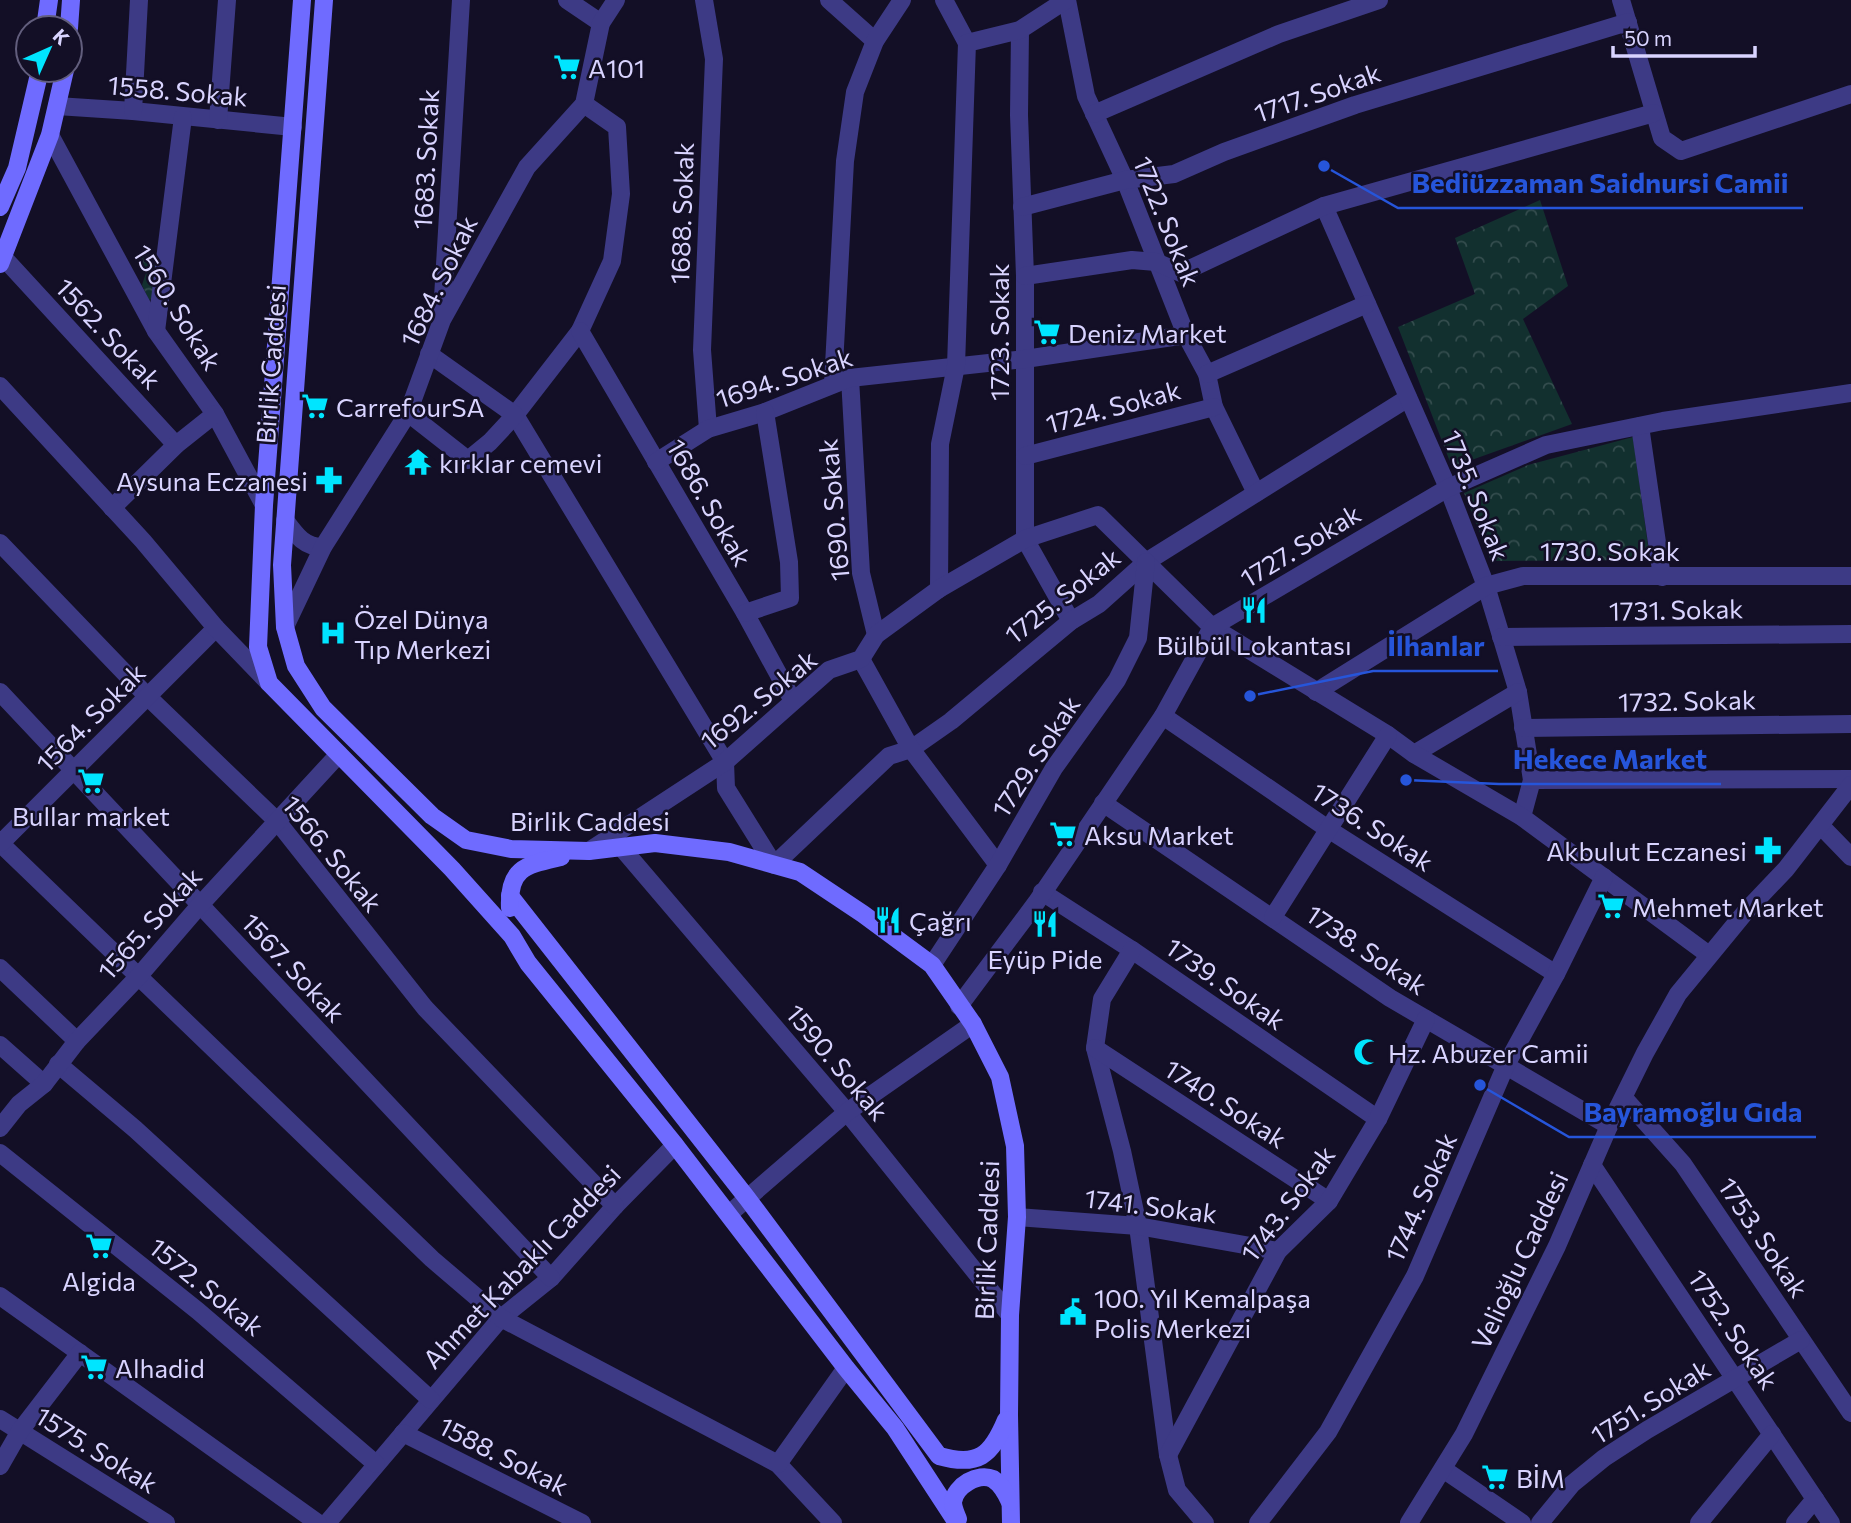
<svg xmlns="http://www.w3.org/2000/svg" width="1851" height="1523" font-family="Commissioner,sans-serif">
  <defs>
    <pattern id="park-crowns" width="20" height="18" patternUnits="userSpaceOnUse" patternTransform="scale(1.75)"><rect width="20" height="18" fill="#12302f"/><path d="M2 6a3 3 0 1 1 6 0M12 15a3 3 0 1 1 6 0" fill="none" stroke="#344d4e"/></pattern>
  </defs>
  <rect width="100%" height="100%" fill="#130f26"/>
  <g fill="url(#park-crowns)">
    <polygon points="1540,200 1568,286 1523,319 1572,424 1452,467 1398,327 1475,294 1455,238"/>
    <polygon points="139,253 161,256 156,297 149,300 142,285 146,273 135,260"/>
    <polygon points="1633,437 1650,560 1491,561 1464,493 1528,465"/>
  </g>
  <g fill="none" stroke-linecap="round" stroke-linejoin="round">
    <polyline stroke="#3d3a85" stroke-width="18" points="327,1523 501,1318 551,1278 615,1206 675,1145"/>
    <g stroke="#3d3a85" stroke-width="18">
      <polyline points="567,0 601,23"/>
      <polyline points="704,0 714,59 702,350 708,429"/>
      <polyline points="829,0 875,41"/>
      <polyline points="944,0 967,43"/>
      <polyline points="1067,0 1086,96 1125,180 1186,335 1207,374 1214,407 1256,493"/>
      <polyline points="1621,0 1662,138 1681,151 1851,94"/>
      <polyline points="1020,30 1019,115 1025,276 1025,539 1071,621"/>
      <polyline points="584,104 617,127 621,194 612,261 580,331 515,415 725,762 726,788 774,865 889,756 911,749 951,721 1071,621 1099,604 1146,562 1408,398"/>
      <polyline points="57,106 133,111 293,127"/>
      <polyline points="133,111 139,0"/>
      <polyline points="1094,114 1279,34 1379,0"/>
      <polyline points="218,120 227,0"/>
      <polyline points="50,135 156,331 215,414 264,505"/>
      <polyline points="1324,206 1448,488 1486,586 1518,692 1532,780 1522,817"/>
      <polyline points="1022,207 1125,180 1174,174 1224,152 1355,105 1628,22"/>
      <polyline points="3,257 176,445"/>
      <polyline points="1025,276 1132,260 1156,262 1181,273 1324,206 1654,113"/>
      <polyline points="442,314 461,0"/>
      <polyline points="156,331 183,117"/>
      <polyline points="580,331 745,613 793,701"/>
      <polyline points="1207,374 1367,304"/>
      <polyline points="850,378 861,573 876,635"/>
      <polyline points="833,384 845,161 855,92 875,41 902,0"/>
      <polyline points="408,413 468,460 490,442 515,415 429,354"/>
      <polyline points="1640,426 1662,577"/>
      <polyline points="1025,456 1214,407"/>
      <polyline points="656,462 708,429 765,412 850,378 1025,359 1186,335"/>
      <polyline points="112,508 176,445 215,414"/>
      <path d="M285,520C296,535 304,547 323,547"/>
      <polyline points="0,543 147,696 277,821 425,1008 615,1206"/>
      <polyline points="939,589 940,444 956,366 967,43 1020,30 1066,0"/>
      <polyline points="745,613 790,598 789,562 765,412"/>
      <polyline points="285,627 323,547 408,413 442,320 527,167 584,104 601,23 616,0"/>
      <polyline points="1501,637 1851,634"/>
      <polyline points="861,659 911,749 998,865"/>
      <polyline points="0,692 551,1278"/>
      <polyline points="1316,692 1486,586 1523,576 1851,576"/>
      <polyline points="1163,716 1328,829 1556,974"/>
      <polyline points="1523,728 1851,724"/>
      <polyline points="1414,754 1518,692"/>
      <polyline points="1532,780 1851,779"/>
      <polyline points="1103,803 1390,998 1609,1126"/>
      <polyline points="1821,826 1851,857"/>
      <polyline points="0,843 432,1259 501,1318 778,1464 833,1523"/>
      <polyline points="1,843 216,628"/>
      <polyline points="621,847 847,1112 1010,1315"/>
      <polyline points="589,851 725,762 829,670 861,659 876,635 939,589 1025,539 1098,515 1212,627 1388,735 1414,754 1522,817 1709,955"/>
      <polyline points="1042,892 1132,950 1378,1119"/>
      <polyline points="1273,917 1388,735"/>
      <polyline points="1132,950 1102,999 1095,1048 1122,1151 1138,1226 1168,1455 1177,1490 1205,1523"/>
      <polyline points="932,965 998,865 1054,768 1117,680 1138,638 1146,562"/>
      <polyline points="0,968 77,1041"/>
      <polyline points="959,1006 1036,903 1163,716 1212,627 1448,488 1546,445 1663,421 1851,393"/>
      <polyline points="0,1045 44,1084"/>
      <polyline points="1095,1048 1329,1201"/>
      <polyline points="58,1064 135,1129 431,1400"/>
      <polyline points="1624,1098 1683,1164 1851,1413"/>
      <polyline points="0,1128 19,1104 44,1084 77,1041 138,977 200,905 339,754"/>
      <polyline points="0,1153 198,1311 376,1464"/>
      <polyline points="1592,1165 1831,1523"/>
      <polyline points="729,1214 847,1112 973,1024"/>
      <polyline points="1017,1217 1138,1226 1278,1251"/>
      <polyline points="0,1296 318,1523"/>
      <polyline points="0,1419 166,1523"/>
      <polyline points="403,1433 582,1523"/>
      <polyline points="1168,1455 1278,1251 1329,1201 1378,1119 1426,1019"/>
      <polyline points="778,1464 846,1368"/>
      <polyline points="0,1466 20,1431 80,1353"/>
      <polyline points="1443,1469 1522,1523"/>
      <polyline points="1258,1523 1328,1432 1415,1276 1506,1065 1556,974 1604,877"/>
      <polyline points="1540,1523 1572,1484 1604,1458 1647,1430 1801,1340"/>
      <polyline points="1699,1523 1772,1434"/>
      <polyline points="1795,1523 1815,1499"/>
    </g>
    <g stroke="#3d3a85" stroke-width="18">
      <polyline points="0,386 143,541 216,628 269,683"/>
      <polyline points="1409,1523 1464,1434 1557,1246 1609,1126 1645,1053 1678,994 1747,910 1786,869 1851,785"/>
    </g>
    <g stroke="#6f6bff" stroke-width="18">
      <polyline points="302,0 264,505 258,647 269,683 452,869 512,936 528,963 675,1145 846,1368 895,1428 957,1523"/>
      <polyline points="324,0 282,565 285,627 296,666 323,708 432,816 466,840 511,849 589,851 655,843 729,852 800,872 863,914 932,965 973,1024 1000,1077 1015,1146 1017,1217 1010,1315 1009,1415 1011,1523"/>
      <polyline points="45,28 49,0"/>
      <polyline points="69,28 71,0"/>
      <polyline points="0,207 17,168 40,70"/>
      <polyline points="0,264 50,135 65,70"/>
      <path d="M510,896L747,1198L939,1456C978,1467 991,1456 1006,1420"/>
      <path d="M510,908C508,867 527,865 561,857"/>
      <path d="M958,1519C956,1514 953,1508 953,1502C955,1486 978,1472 993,1479C1001,1484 1006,1493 1010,1502"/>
    </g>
  </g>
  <defs>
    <symbol id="supermarket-bare" viewBox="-9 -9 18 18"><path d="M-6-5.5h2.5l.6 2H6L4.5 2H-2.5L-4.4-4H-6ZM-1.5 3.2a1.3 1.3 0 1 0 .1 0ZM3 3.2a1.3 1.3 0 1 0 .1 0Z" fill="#00e5ff" stroke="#130f26" stroke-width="2.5" paint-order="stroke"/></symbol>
    <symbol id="temple-bare" viewBox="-9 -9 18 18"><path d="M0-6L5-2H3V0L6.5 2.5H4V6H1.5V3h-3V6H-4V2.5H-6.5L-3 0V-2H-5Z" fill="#00e5ff" stroke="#130f26" stroke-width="2.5" paint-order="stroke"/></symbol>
    <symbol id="pharmacy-bare" viewBox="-9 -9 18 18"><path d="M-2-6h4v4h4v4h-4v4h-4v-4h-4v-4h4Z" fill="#00e5ff" stroke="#130f26" stroke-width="2.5" paint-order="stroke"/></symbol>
    <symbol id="restaurant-bare" viewBox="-9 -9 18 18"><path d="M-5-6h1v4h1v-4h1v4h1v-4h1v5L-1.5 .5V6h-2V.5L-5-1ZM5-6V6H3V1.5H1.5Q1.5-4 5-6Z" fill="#00e5ff" stroke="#130f26" stroke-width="2.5" paint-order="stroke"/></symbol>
    <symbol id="hospital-bare" viewBox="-9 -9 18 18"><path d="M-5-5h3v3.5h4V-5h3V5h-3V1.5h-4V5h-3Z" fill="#00e5ff" stroke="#130f26" stroke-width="2.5" paint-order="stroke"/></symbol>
    <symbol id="mosque-bare" viewBox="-9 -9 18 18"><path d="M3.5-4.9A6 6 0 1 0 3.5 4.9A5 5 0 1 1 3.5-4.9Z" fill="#00e5ff" stroke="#130f26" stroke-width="2.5" paint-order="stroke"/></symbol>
    <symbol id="civic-bare" viewBox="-9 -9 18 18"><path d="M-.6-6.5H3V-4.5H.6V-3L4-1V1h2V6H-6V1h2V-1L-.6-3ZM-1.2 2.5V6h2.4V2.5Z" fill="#00e5ff" stroke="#130f26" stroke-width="2.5" paint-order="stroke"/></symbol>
  </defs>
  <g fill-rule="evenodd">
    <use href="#supermarket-bare" x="548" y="48" width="38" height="38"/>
    <use href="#supermarket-bare" x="1028" y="313" width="38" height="38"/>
    <use href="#supermarket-bare" x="296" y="387" width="38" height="38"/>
    <use href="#temple-bare" x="399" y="443" width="38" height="38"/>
    <use href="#pharmacy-bare" x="310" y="461" width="38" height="38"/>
    <use href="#restaurant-bare" x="1235" y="591" width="38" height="38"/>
    <use href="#hospital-bare" x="314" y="614" width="38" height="38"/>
    <use href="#supermarket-bare" x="72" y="762" width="38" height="38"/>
    <use href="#supermarket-bare" x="1044" y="815" width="38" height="38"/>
    <use href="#pharmacy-bare" x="1749" y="831" width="38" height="38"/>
    <use href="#supermarket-bare" x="1592" y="887" width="38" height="38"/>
    <use href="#restaurant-bare" x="869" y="901" width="38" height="38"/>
    <use href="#restaurant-bare" x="1026" y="905" width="38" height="38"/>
    <use href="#mosque-bare" x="1348" y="1033" width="38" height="38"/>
    <use href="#supermarket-bare" x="80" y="1227" width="38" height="38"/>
    <use href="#civic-bare" x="1054" y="1293" width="38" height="38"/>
    <use href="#supermarket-bare" x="75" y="1348" width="38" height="38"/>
    <use href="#supermarket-bare" x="1476" y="1458" width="38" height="38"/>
  </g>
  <g text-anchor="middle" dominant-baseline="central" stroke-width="5" stroke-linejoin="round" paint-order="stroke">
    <g font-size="26" fill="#d9d4ff" stroke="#130f26" text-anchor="start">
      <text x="588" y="67">A101</text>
      <text x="1068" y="332">Deniz Market</text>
      <text x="336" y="406">CarrefourSA</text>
      <text x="439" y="462">kırklar cemevi</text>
      <text x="308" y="480" text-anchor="end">Aysuna Eczanesi</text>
      <text x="354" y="618">Özel Dünya<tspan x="354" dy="30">Tıp Merkezi</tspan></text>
      <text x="1254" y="644" text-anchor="middle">Bülbül Lokantası</text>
      <text x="91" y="815" text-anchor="middle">Bullar market</text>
      <text x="1084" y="834">Aksu Market</text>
      <text x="1747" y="850" text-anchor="end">Akbulut Eczanesi</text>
      <text x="1632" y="906">Mehmet Market</text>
      <text x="909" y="920">Çağrı</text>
      <text x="1045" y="958" text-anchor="middle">Eyüp Pide</text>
      <text x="1388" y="1052">Hz. Abuzer Camii</text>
      <text x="99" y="1280" text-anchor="middle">Algida</text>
      <text x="1094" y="1297">100. Yıl Kemalpaşa<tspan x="1094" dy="30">Polis Merkezi</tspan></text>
      <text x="115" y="1367">Alhadid</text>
      <text x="1516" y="1477">BİM</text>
    </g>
    <g font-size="26" fill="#d9d4ff" stroke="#130f26">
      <text transform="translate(178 90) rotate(5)">1558. Sokak</text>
      <text transform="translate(1317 92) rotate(-19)">1717. Sokak</text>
      <text transform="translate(425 159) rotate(-87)">1683. Sokak</text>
      <text transform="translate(681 213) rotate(-88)">1688. Sokak</text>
      <text transform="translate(1168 221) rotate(68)">1722. Sokak</text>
      <text transform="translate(438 281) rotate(-64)">1684. Sokak</text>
      <text transform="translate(178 307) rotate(58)">1560. Sokak</text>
      <text transform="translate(998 332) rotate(-90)">1723. Sokak</text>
      <text transform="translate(109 333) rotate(47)">1562. Sokak</text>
      <text transform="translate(270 364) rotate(-86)">Birlik Caddesi</text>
      <text transform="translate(784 377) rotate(-18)">1694. Sokak</text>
      <text transform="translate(1113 406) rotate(-15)">1724. Sokak</text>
      <text transform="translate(1477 495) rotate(68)">1735. Sokak</text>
      <text transform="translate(710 502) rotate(60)">1686. Sokak</text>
      <text transform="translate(833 510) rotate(-95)">1690. Sokak</text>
      <text transform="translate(1300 545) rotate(-31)">1727. Sokak</text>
      <text x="1610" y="550">1730. Sokak</text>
      <text transform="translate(1062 595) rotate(-38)">1725. Sokak</text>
      <text transform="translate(1676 609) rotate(-1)">1731. Sokak</text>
      <text transform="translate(758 699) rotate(-39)">1692. Sokak</text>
      <text transform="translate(1687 700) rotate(-1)">1732. Sokak</text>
      <text transform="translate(90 717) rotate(-45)">1564. Sokak</text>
      <text transform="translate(1035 756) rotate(-57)">1729. Sokak</text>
      <text x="590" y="820">Birlik Caddesi</text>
      <text transform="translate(1373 826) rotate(33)">1736. Sokak</text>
      <text transform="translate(333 853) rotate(51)">1566. Sokak</text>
      <text transform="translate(149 923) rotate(-48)">1565. Sokak</text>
      <text transform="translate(1367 949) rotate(34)">1738. Sokak</text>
      <text transform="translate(294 967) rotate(47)">1567. Sokak</text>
      <text transform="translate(1226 983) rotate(35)">1739. Sokak</text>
      <text transform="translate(838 1062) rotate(50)">1590. Sokak</text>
      <text transform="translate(1226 1103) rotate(33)">1740. Sokak</text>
      <text transform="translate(1420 1197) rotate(-66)">1744. Sokak</text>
      <text transform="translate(1287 1203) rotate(-53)">1743. Sokak</text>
      <text transform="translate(1151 1205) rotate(7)">1741. Sokak</text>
      <text transform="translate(1764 1237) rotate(56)">1753. Sokak</text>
      <text transform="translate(986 1240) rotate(-88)">Birlik Caddesi</text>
      <text transform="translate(1519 1260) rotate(-65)">Velioğlu Caddesi</text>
      <text transform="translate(521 1266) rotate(-46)">Ahmet Kabaklı Caddesi</text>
      <text transform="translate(207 1286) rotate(39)">1572. Sokak</text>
      <text transform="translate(1734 1329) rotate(56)">1752. Sokak</text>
      <text transform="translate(1650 1401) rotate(-32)">1751. Sokak</text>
      <text transform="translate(97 1449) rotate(32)">1575. Sokak</text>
      <text transform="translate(504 1455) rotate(27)">1588. Sokak</text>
    </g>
  </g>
  <path fill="none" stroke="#2655da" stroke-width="2.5" d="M1324 166L1398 208H1803M1250 696L1373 671H1498M1406 780L1499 784H1721M1480 1085L1569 1137H1816"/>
  <g fill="#2655da" stroke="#130f26" stroke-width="2.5">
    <circle cx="1324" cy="166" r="7"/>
    <circle cx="1250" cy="696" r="7"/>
    <circle cx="1406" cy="780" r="7"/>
    <circle cx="1480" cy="1085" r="7"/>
  </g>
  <g font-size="28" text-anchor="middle" font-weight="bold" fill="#2655da" stroke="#130f26" stroke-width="5" stroke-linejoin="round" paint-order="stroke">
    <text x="1600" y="193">Bediüzzaman Saidnursi Camii</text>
    <text x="1436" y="656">İlhanlar</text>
    <text x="1610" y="769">Hekece Market</text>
    <text x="1693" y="1122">Bayramoğlu Gıda</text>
  </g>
  <g transform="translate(49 49) rotate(45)"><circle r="33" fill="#130f26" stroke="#625e7d" stroke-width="2"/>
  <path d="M0-5L12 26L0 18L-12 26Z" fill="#00e5ff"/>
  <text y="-10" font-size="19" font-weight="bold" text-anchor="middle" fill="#d9d4ff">K</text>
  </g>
  <path d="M1613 46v10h142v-10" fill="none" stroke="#d9d4ff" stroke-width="3.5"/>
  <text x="1624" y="46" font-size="21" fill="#d9d4ff" stroke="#130f26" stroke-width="5" paint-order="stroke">50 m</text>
</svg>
